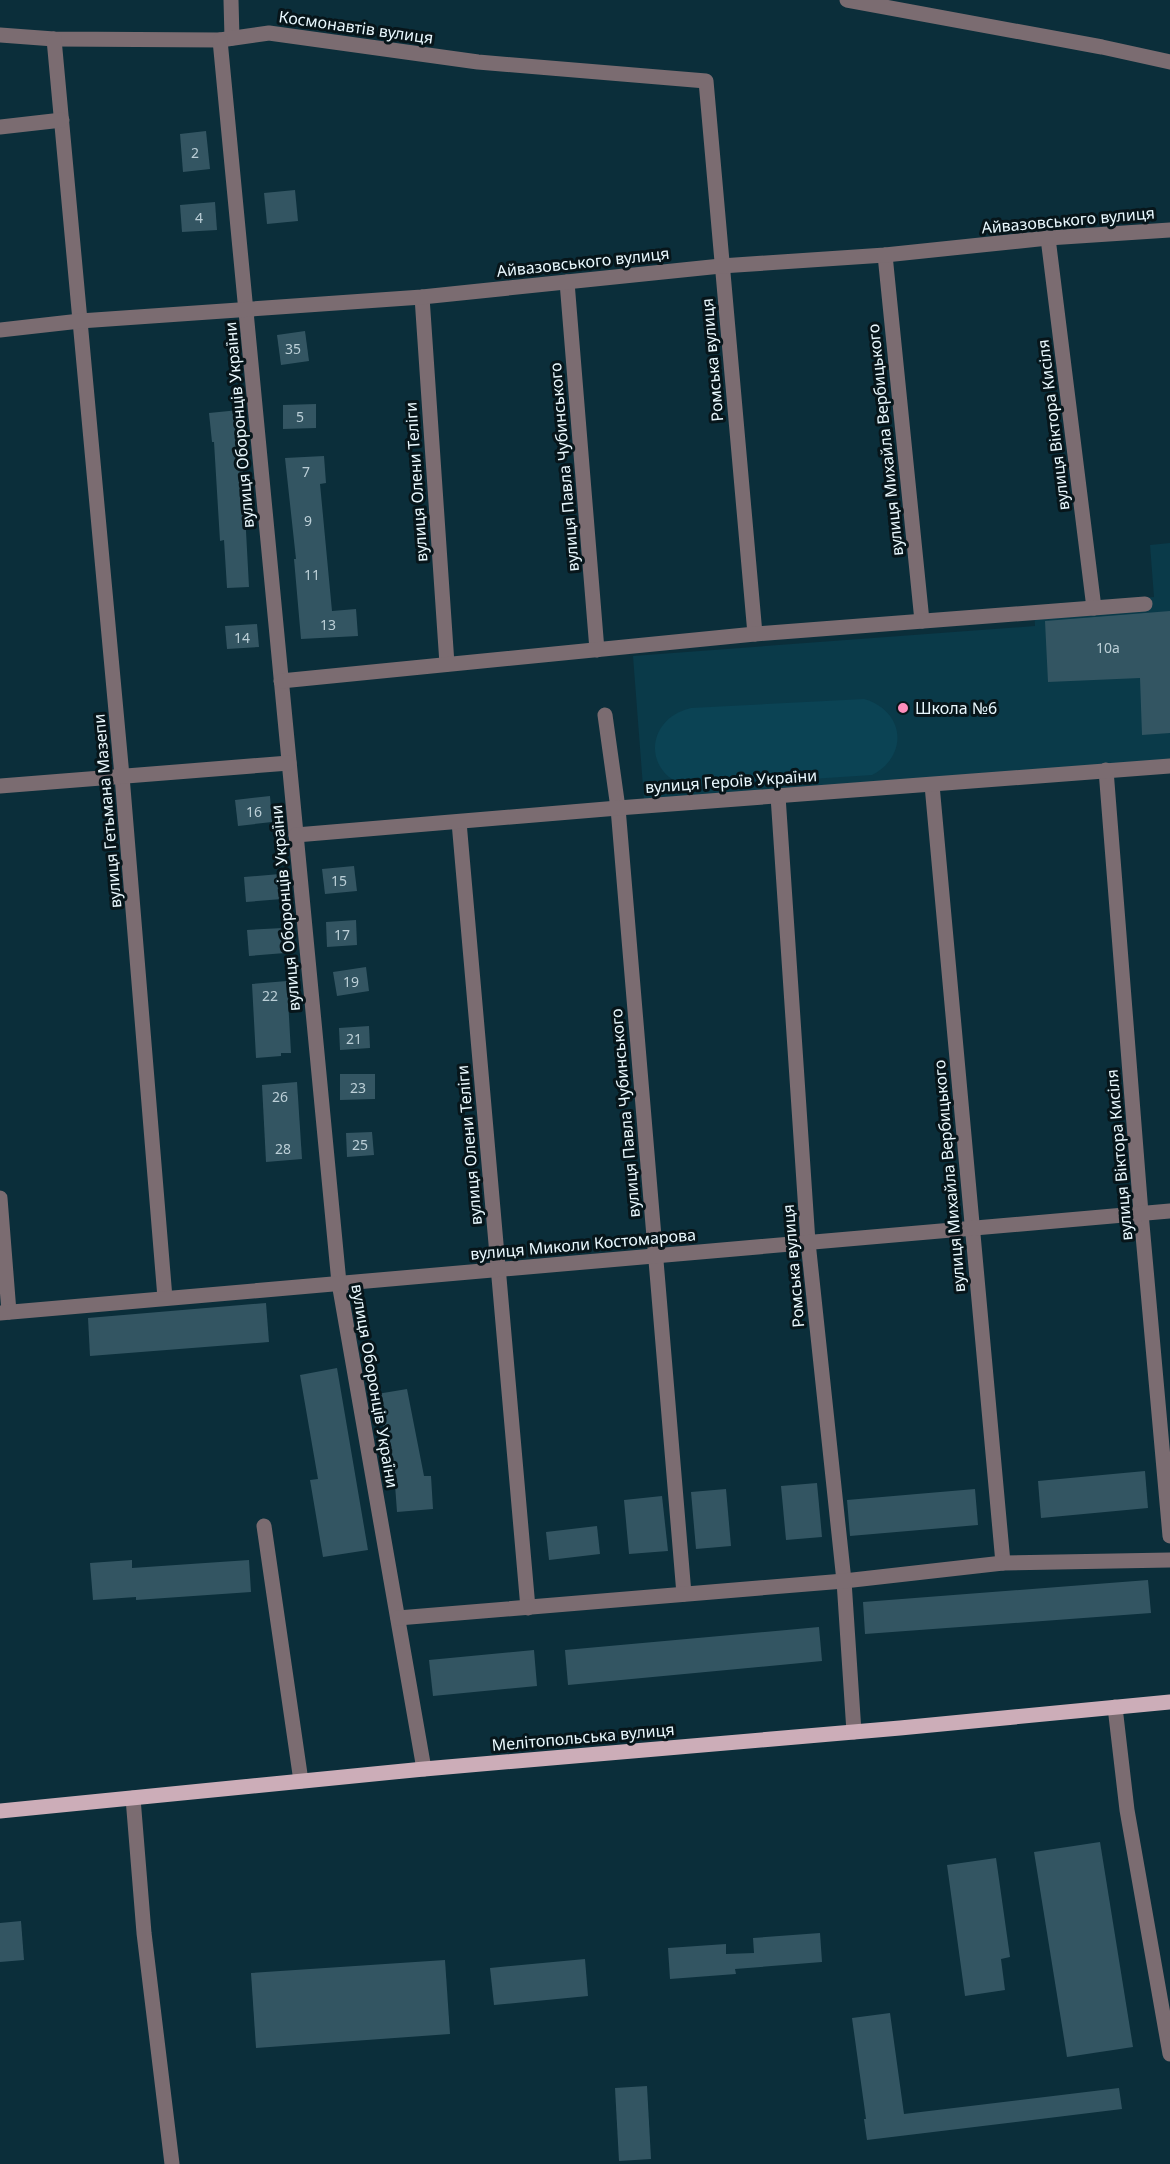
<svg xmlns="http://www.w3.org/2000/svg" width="1170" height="2164" font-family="'Noto Sans',sans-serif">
  <rect width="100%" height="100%" fill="#0b2e3a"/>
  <polygon fill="#0a3a49" points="1170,543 1170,761 644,800 633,656 1035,626 1034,606 1154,597 1150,545"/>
  <path fill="#0b4354" d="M864,699C905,711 909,756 872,775L688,787C642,773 645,719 691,708Z"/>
  <g fill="#335562">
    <polygon points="206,131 210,169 183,172 180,134"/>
    <polygon points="295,190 298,221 267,224 264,193"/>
    <polygon points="215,202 217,230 182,232 180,205"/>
    <polygon points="305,331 309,361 281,365 277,335"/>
    <polygon points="316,404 316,428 283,429 283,405"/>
    <polygon points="239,410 242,438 241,438 249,587 227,588 224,540 220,541 214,442 212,442 209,413"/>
    <polygon points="324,456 326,483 320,484 332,611 356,609 358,636 301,639 294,559 296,559 285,458"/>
    <polygon points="1170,611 1170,733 1142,735 1140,678 1048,682 1045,621"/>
    <polygon points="257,624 259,647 227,649 225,626"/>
    <polygon points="270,796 272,822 238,826 235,800"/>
    <polygon points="354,866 357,891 325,894 322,869"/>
    <polygon points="280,874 282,899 246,902 244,877"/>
    <polygon points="356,920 357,945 327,947 326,922"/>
    <polygon points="283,928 285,953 249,956 247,930"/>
    <polygon points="366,967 369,991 337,996 333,972"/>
    <polygon points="287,981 291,1053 281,1053 281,1056 256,1058 252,984"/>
    <polygon points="369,1026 370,1048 340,1050 339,1028"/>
    <polygon points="340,1074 375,1074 375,1099 340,1100"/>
    <polygon points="297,1082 302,1159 266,1162 262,1085"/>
    <polygon points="372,1132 374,1155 347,1157 346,1133"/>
    <polygon points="266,1303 269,1342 90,1356 88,1318"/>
    <polygon points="337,1368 368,1550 323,1557 310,1480 318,1479 300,1375"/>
    <polygon points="407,1389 424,1476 431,1476 433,1509 397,1512 394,1471 391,1471 377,1394"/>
    <polygon points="1145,1471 1148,1508 1041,1518 1038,1481"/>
    <polygon points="817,1483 822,1537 786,1540 781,1486"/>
    <polygon points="726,1489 731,1546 696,1549 691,1492"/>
    <polygon points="975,1489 978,1525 850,1536 847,1500"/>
    <polygon points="662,1496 668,1551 629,1554 624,1500"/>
    <polygon points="597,1526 600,1554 549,1560 546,1532"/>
    <polygon points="132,1560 132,1568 249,1560 251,1592 136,1600 136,1597 93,1600 90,1563"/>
    <polygon points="1148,1580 1151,1613 865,1634 863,1602"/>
    <polygon points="819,1627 822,1661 568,1685 565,1650"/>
    <polygon points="534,1650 537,1686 433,1696 429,1660"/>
    <polygon points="1100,1842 1133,2047 1067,2057 1034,1852"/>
    <polygon points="996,1858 1010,1957 1001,1959 1005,1990 965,1996 947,1865"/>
    <polygon points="21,1921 24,1960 0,1962 0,1923"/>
    <polygon points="820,1933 822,1962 735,1969 736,1974 670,1979 668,1948 726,1944 726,1954 754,1953 753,1938"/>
    <polygon points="585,1959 588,1996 494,2005 490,1968"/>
    <polygon points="445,1960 450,2034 256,2048 251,1973"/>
    <polygon points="890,2013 904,2114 1119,2088 1122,2109 867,2140 864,2119 866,2119 852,2018"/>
    <polygon points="647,2086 651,2159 619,2161 615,2088"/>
  </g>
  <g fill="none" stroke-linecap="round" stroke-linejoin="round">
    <g stroke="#7b6c71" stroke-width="15">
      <polyline points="231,0 232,38"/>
      <polyline points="847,0 1102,47 1170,62"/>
      <polyline points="0,35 54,39 220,40 269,33 478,62 706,81 755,634"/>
      <polyline points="54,39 122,776 165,1298"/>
      <polyline points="220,40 339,1283 424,1769"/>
      <polyline points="0,127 62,120"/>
      <polyline points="1048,238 1094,608"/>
      <polyline points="885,255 922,621"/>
      <polyline points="567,282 597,650"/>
      <polyline points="422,297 447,664"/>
      <polyline points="0,330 80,321 422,297 721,266 885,255 1048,238 1170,230"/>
      <polyline points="281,681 755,634 1145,604"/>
      <polyline points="605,715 618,808 684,1594"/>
      <polyline points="1106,770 1141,1213 1170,1536"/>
      <polyline points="932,785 1003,1563"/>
      <polyline points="0,786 289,763"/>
      <polyline points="778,796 808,1242 844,1581 854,1732"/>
      <polyline points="459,822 528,1608"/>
      <polyline points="296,835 618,808 1170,766"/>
      <polyline points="0,1198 9,1312"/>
      <polyline points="0,1313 1170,1211"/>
      <polyline points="264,1526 301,1781"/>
      <polyline points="398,1618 844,1581 1003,1563 1170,1560"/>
      <polyline points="1115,1707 1127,1810 1170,2054"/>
      <polyline points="133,1798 144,1933 172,2164"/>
    </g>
    <polyline stroke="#ccadb8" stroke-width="15" points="0,1811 424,1769 900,1728 1170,1702"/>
  </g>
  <circle fill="#fe8ebc" stroke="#07151a" stroke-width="2" cx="903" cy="708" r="6"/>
  <g text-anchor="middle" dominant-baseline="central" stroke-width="6" stroke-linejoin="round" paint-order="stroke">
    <g font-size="14" fill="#bccfd7">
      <text x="195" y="152">2</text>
      <text x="199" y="217">4</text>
      <text x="293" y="348">35</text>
      <text x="300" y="416">5</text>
      <text x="306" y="471">7</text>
      <text x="308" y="520">9</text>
      <text x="312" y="574">11</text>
      <text x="328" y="624">13</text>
      <text x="242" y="637">14</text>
      <text x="1108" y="647">10а</text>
      <text x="254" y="811">16</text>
      <text x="339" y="880">15</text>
      <text x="342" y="934">17</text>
      <text x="351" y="981">19</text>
      <text x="270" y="995">22</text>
      <text x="354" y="1038">21</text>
      <text x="358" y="1087">23</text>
      <text x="280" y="1096">26</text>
      <text x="360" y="1144">25</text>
      <text x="283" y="1148">28</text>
    </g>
    <g font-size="16" fill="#e9f8fe" stroke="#07151a">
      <text transform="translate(356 27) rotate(8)">Космонавтів вулиця</text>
      <text transform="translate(1068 220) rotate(-5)">Айвазовського вулиця</text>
      <text transform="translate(583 262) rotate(-6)">Айвазовського вулиця</text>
      <text transform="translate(712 360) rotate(-95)">Ромська вулиця</text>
      <text transform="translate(239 425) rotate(-95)">вулиця Оборонців України</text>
      <text transform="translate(1053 425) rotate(-97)">вулиця Віктора Кисіля</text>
      <text transform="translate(885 440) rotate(-96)">вулиця Михайла Вербицького</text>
      <text transform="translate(564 467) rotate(-95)">вулиця Павла Чубинського</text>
      <text transform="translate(416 482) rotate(-94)">вулиця Олени Теліги</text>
      <text transform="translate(731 781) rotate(-4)">вулиця Героїв України</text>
      <text transform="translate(107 811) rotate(-95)">вулиця Гетьмана Мазепи</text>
      <text transform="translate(285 908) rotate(-95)">вулиця Оборонців України</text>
      <text transform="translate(625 1113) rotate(-95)">вулиця Павла Чубинського</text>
      <text transform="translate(469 1145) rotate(-95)">вулиця Олени Теліги</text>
      <text transform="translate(1119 1155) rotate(-95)">вулиця Віктора Кисіля</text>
      <text transform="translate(949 1176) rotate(-95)">вулиця Михайла Вербицького</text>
      <text transform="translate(583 1244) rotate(-5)">вулиця Миколи Костомарова</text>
      <text transform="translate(793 1266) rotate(-95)">Ромська вулиця</text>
      <text transform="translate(375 1386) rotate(80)">вулиця Оборонців України</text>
      <text transform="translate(583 1737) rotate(-5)">Мелітопольська вулиця</text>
    </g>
    <g font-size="16" fill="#e9f8fe" stroke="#07151a" text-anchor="start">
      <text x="915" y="708">Школа №6</text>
    </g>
  </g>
</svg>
